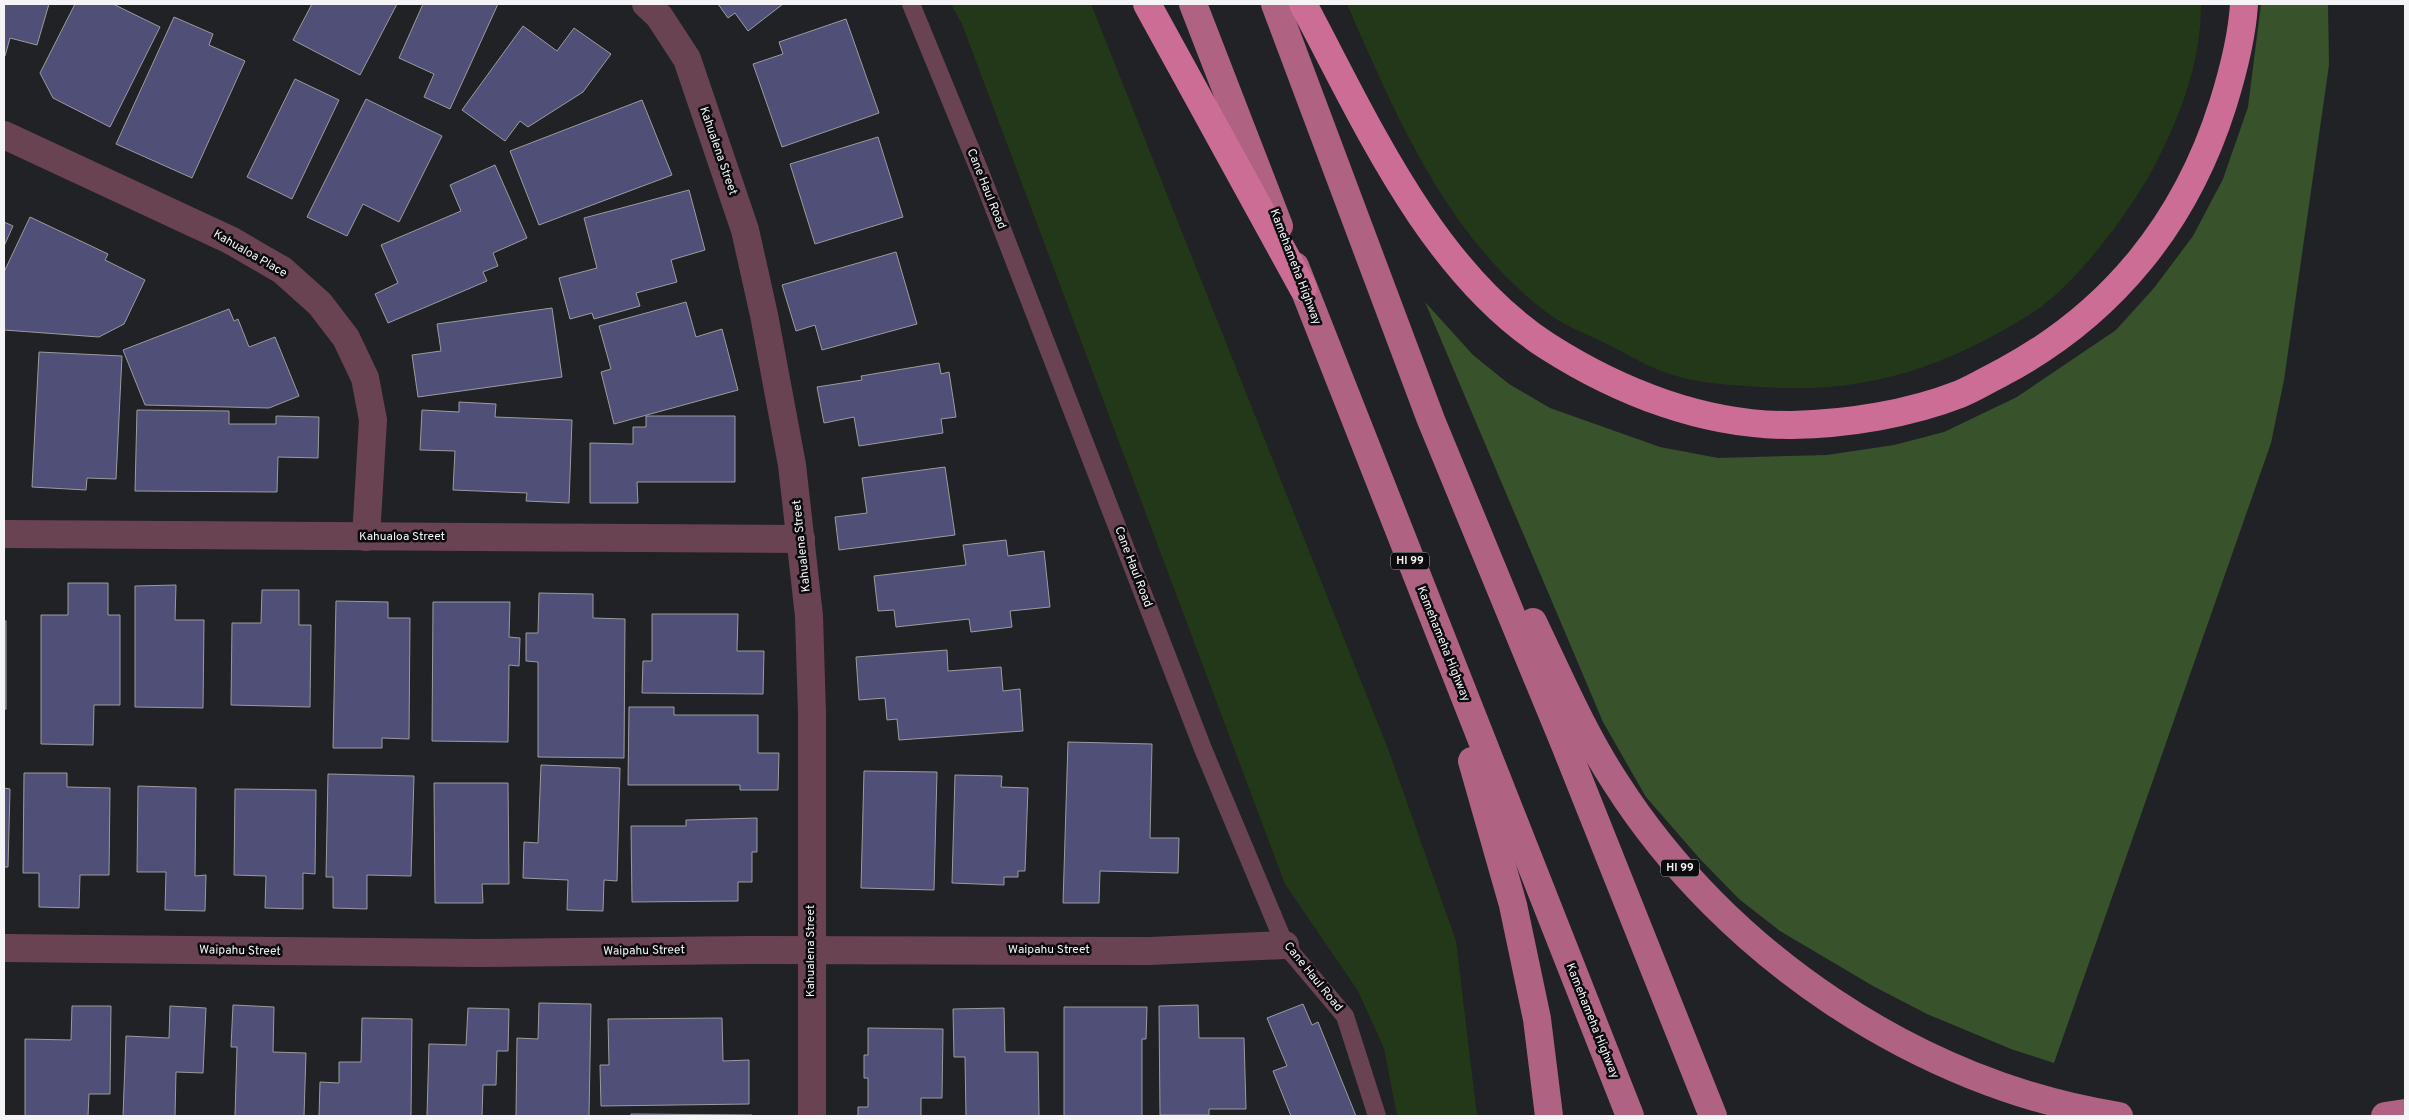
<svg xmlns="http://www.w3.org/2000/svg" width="2409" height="1120" font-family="Overpass,sans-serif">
  <rect width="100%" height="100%" fill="#212225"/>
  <g fill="#233819">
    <polygon points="951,4 1091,4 1388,749 1456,941 1477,1116 1397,1116 1384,1048 1358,991 1285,884 962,24"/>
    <path d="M1347,4H2201C2201,61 2181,115 2155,165C2131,210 2082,276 2041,307C2024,319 2006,329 1987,339C1915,377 1844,393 1763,387C1733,385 1699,384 1670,374C1650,368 1631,356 1613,347C1592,336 1565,327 1546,312C1446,235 1396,116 1347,4Z"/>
  </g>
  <polygon fill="#38522c" points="2261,4 2328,4 2329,65 2284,380 2271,443 2054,1063 2011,1049 1927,1014 1873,986 1780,931 1739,899 1700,859 1646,797 1603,722 1425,302 1473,355 1509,384 1550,408 1660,447 1718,458 1827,455 1894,445 1944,432 2017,397 2116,330 2154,288 2193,236 2223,179 2248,107"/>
  <g fill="#4f4f78" stroke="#9b9b9f">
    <polygon points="4,4 49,4 37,45 10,38 5,56 4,55"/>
    <polygon points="75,4 113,4 160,27 110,127 53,98 40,73"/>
    <polygon points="312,4 397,4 360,75 293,40"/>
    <polygon points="423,4 498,4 450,109 424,97 434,74 399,58"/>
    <polygon points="718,4 783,4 748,31 735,13 728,18"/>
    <polygon points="174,17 213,34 209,45 245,61 192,178 116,144"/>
    <polygon points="846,19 879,113 782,147 753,64 783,54 779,42"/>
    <polygon points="523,26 557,51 574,28 611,54 583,92 528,127 520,121 505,141 462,110"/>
    <polygon points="295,79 339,100 292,199 247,177"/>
    <polygon points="366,99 442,136 399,222 363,204 347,236 307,217"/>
    <polygon points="642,100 672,175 539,225 510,151"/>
    <polygon points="878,137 903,217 815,244 790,164"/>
    <polygon points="495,165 527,238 493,253 498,266 483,272 487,281 388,323 375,294 398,283 381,245 461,211 450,185"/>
    <polygon points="689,190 705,250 671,260 677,282 636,293 640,306 594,319 592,313 570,319 559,278 597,268 584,218"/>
    <polygon points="30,217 108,254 105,260 145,280 124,324 99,337 4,330 4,272"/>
    <polygon points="4,222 13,226 4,246"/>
    <polygon points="896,252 917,324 822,350 815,325 796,331 782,285"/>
    <polygon points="686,302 696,337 722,329 738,390 614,424 601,372 611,369 599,326"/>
    <polygon points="552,308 562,377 418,397 412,355 441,351 437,324"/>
    <polygon points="229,309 234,321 238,319 249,347 275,337 299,396 269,408 145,405 123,350"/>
    <polygon points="39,352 122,356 116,479 87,478 86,490 32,487"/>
    <polygon points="939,363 941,374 949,372 956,417 941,419 943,433 859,446 854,417 824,423 817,387 862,380 861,376"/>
    <polygon points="459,402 496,404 495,417 572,420 569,503 526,501 527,493 453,490 455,451 420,450 422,410 459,412"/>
    <polygon points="137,410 229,411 229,424 276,424 276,416 319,417 318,458 278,457 277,492 135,491"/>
    <polygon points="646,416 735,416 735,482 637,482 638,503 590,503 590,443 633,444 633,427 646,427"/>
    <polygon points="945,467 955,535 839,550 835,517 867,513 862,478"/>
    <polygon points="1006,540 1008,556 1044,551 1050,607 1010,611 1012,627 971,632 969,619 896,627 894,610 878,611 874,576 966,565 963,545"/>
    <polygon points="68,583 108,583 108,615 120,615 120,705 94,705 93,745 41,744 41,615 68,615"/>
    <polygon points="176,585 175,620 204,620 203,708 135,707 135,586"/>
    <polygon points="262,590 299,590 299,625 311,625 310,707 231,705 232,623 261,623"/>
    <polygon points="539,593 593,594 593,618 625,619 624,758 538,757 538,662 526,661 526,633 538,633"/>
    <polygon points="336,601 388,602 388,618 410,618 409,739 382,738 382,748 333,748"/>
    <polygon points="433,602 510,602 509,637 520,638 519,666 509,665 508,742 432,741"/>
    <polygon points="652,614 738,614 737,651 764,651 763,694 642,693 643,661 652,661"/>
    <rect x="4" y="621" width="2" height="88"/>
    <polygon points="947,650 948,671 1001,667 1003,691 1020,689 1023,731 899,740 897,719 887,720 885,698 859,700 856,657"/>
    <polygon points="629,707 674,707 674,715 758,715 758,753 779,753 778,790 740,790 740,785 628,785"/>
    <polygon points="1068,742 1152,744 1150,838 1179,838 1178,873 1100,871 1099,903 1063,903"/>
    <polygon points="541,765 620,768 617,881 604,880 603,911 567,910 568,880 523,878 524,842 538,843"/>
    <polygon points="864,771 937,772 934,890 861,888"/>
    <polygon points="24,773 67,773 67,787 110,788 109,875 80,875 79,908 39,907 39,873 23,873"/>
    <polygon points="328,774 414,776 411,876 367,875 367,909 333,908 333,877 326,877"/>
    <polygon points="955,775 1002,776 1001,787 1028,788 1025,871 1018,871 1018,877 1004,877 1004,885 952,883"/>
    <polygon points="434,783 508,783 509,884 482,884 483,903 435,903"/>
    <polygon points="138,786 196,788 195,876 206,875 205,911 165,910 166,872 137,872"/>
    <polygon points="4,788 10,789 8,867 4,867"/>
    <polygon points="235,789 316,790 315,874 303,873 303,909 265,908 266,876 234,875"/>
    <polygon points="757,818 757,852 752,852 752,882 738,882 738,901 632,902 631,826 686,826 686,820"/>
    <polygon points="539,1003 591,1004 589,1116 516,1116 517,1038 538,1039"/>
    <polygon points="1303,1004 1312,1025 1318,1022 1356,1116 1291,1116 1273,1071 1287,1066 1267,1018"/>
    <polygon points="233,1005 274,1007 273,1052 306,1053 304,1116 235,1116 237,1047 231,1047"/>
    <polygon points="1198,1005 1199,1038 1244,1038 1246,1109 1209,1109 1209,1115 1160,1115 1159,1006"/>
    <polygon points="72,1006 111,1006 110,1094 89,1094 88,1116 25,1116 25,1039 71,1040"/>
    <polygon points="170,1006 206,1008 203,1073 176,1072 175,1116 123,1116 126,1036 169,1038"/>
    <polygon points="1064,1007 1147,1007 1146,1039 1142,1039 1142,1116 1064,1116"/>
    <polygon points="468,1008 509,1009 508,1051 497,1051 496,1085 483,1085 482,1116 427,1116 429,1044 466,1045"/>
    <polygon points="1004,1008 1005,1052 1038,1052 1039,1116 966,1116 965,1057 954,1057 953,1009"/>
    <polygon points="362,1018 412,1019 411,1116 319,1116 320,1082 339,1083 339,1062 361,1062"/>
    <polygon points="722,1018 723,1061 749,1060 749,1104 601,1106 600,1065 609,1065 608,1019"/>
    <polygon points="868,1028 943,1029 942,1098 921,1098 921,1116 858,1116 858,1107 868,1107 868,1078 864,1078 864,1055 868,1055"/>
    <polygon points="631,1114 752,1115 752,1116 631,1116"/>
  </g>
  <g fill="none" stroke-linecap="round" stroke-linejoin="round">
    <polyline stroke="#6a4353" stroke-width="18" points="911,4 980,172 1203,749 1285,945 1345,1016 1377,1116"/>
    <g stroke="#6a4353" stroke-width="28">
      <polyline points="646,4 659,16 687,59 745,230 764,315 792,465 809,616 812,713 812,1116"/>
      <polyline points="4,135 230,240 282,270 320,304 346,338 365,378 373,420 366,537"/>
      <polyline points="4,534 801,539"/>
      <polyline points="4,948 477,953 749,950 1150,951 1285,945"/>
    </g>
    <g stroke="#b06283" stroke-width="28">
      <polyline points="1193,4 1279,226"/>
      <polyline points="1275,4 1431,420 1565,745 1713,1116"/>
      <polyline points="1295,266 1630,1116"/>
      <path d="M1533,622C1559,676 1583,733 1616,783C1725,954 1919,1085 2119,1116"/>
      <polyline points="1472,761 1513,905 1537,1019 1549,1116"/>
      <polyline points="2385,1116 2405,1113"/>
    </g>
    <g stroke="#cc6d96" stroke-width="28">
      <polyline points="1147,4 1303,288"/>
      <path d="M1303,4C1366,122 1431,271 1547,346C1619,392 1705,426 1792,425C1847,424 1909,414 1960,394C1975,388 1989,379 2003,372C2112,314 2186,222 2223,104C2233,72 2242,38 2244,4"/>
    </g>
  </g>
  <g text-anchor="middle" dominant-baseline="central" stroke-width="5" stroke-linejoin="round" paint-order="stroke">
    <g fill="#0b0b0d" stroke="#aeaeb0" stroke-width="1">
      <rect x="1391" y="552.5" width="38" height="17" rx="4"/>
      <rect x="1661" y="859.5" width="38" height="17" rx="4"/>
    </g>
    <g font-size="11" font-weight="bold" fill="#f4f4f6">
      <text x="1410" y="561">HI 99</text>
      <text x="1680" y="868">HI 99</text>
    </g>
    <g font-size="12" fill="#f4f4f6" stroke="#0b0b0d">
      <text transform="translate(718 151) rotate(71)">Kahualena Street</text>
      <text transform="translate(986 189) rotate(68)">Cane Haul Road</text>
      <text transform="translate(250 254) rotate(30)">Kahualoa Place</text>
      <text transform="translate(1295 267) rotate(69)">Kamehameha Highway</text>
      <text x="402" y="537">Kahualoa Street</text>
      <text transform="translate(802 546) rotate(-96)">Kahualena Street</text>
      <text transform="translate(1133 567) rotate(69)">Cane Haul Road</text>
      <text transform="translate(1443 644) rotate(68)">Kamehameha Highway</text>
      <text x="1049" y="950">Waipahu Street</text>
      <text transform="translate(240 951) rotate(1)">Waipahu Street</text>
      <text transform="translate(644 951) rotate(-1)">Waipahu Street</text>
      <text transform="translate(811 951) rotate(-90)">Kahualena Street</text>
      <text transform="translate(1313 977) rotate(51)">Cane Haul Road</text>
      <text transform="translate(1592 1021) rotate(68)">Kamehameha Highway</text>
    </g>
  </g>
  <rect width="2409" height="1120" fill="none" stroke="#f4f4f6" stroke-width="10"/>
</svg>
